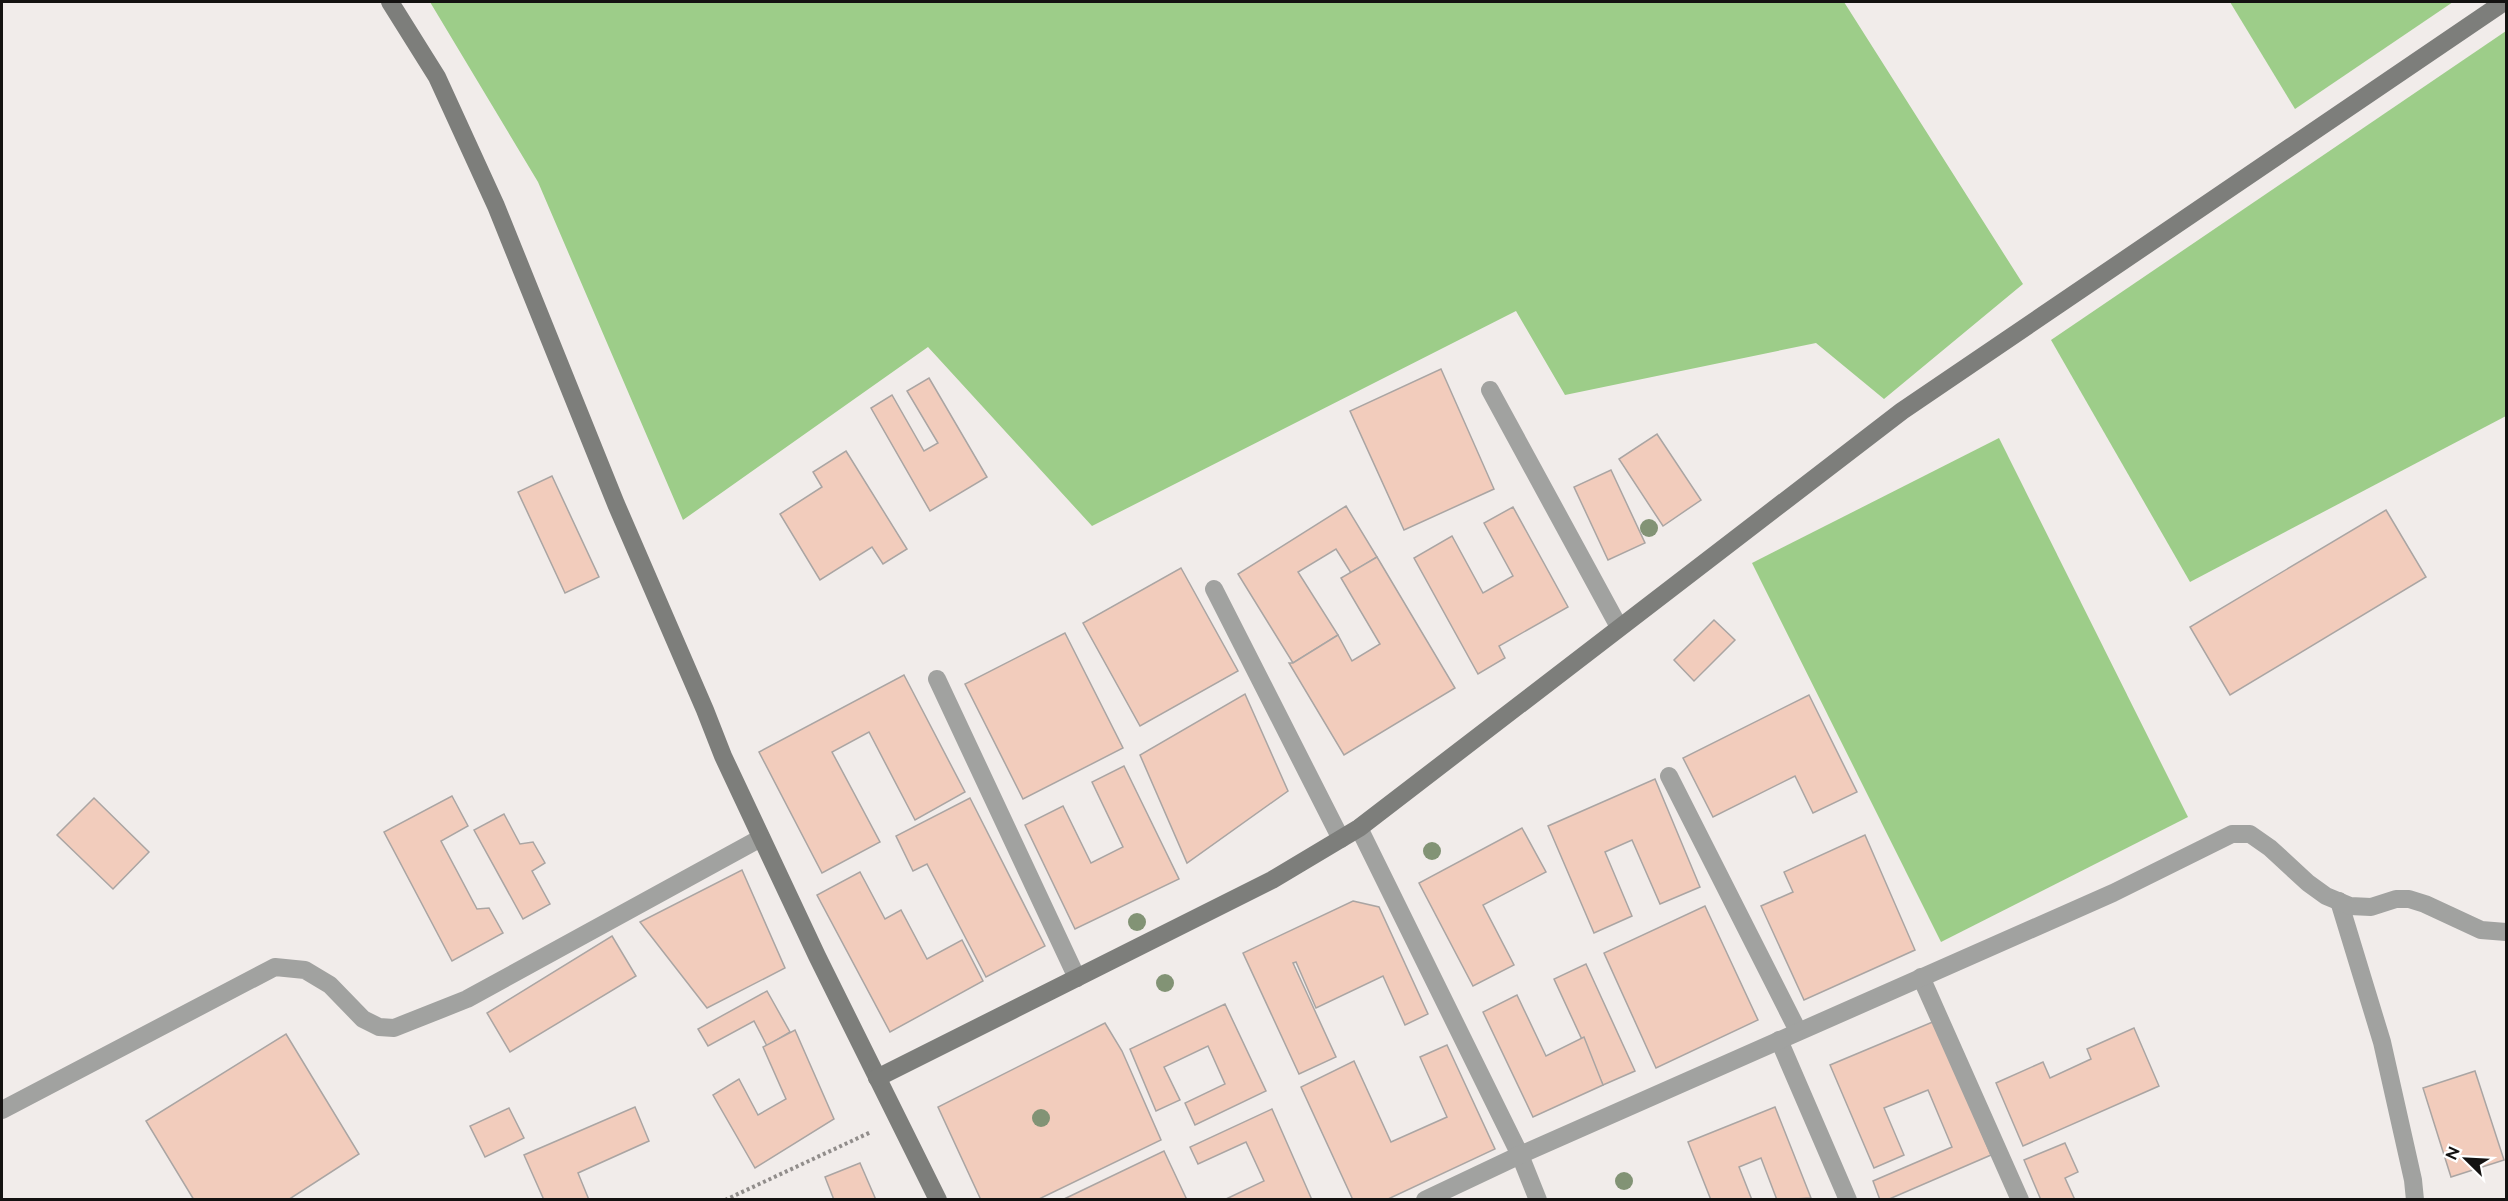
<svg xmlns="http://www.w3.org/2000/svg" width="2508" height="1201" font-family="Raleway,sans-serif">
  <rect width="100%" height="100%" fill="#f1ecea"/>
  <g fill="#9dcd89">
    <polygon points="430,2 1844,2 2023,284 1884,399 1816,343 1565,395 1516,311 1092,526 928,347 683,520 538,182"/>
    <polygon points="2230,2 2453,2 2295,109"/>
    <polygon points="2506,31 2506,416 2190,582 2051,340"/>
    <polygon points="1999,438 2188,817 1941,942 1752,563"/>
  </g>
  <g fill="#f2ccbc" stroke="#aaa5a3" stroke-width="1.5">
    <polygon points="1441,369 1494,489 1404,530 1350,411"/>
    <polygon points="929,378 987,477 930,511 871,408 892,395 924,451 938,443 907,391"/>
    <polygon points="1657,434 1701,500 1663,526 1619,459"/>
    <polygon points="846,451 907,549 883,564 872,547 820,580 780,514 822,487 813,472"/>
    <polygon points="1611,470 1645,543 1608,560 1574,487"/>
    <polygon points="552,476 599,577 565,593 518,492"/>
    <polygon points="1346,506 1377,557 1351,573 1336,549 1298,572 1338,635 1293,663 1238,574"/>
    <polygon points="1513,507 1568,607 1499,646 1505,658 1478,674 1414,558 1452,536 1483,593 1513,576 1484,523"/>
    <polygon points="2386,510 2426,577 2230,695 2190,627"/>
    <polygon points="1377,557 1455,688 1344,755 1289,663 1293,663 1338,635 1352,661 1380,644 1341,578"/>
    <polygon points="1181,568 1238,671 1140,726 1083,623"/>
    <polygon points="1714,620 1735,640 1694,681 1674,660"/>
    <polygon points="1065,633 1123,748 1023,799 965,684"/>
    <polygon points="904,675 965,792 915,820 869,732 832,752 880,842 822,873 759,752"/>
    <polygon points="1245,694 1288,791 1187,863 1140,755"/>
    <polygon points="1809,695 1857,792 1813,813 1795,776 1713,817 1683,758"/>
    <polygon points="1124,766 1179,879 1075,929 1025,825 1063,806 1091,863 1123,847 1092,782"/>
    <polygon points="1655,779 1700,887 1660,904 1632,840 1605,852 1632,916 1594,933 1548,826"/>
    <polygon points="452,796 468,826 441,841 477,909 489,908 503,933 452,961 384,832"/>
    <polygon points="94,798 149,852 113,889 57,835"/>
    <polygon points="970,798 1045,946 986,977 927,864 913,871 896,836"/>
    <polygon points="504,814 520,844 533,842 545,863 532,871 550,904 523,919 474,830"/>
    <polygon points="1522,828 1546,872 1483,905 1514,965 1473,986 1419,883"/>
    <polygon points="1865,835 1915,950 1804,1000 1761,906 1793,892 1784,872"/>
    <polygon points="742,870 785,968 707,1008 640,922"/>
    <polygon points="860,872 885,919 901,910 927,959 962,940 983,981 890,1032 817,895"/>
    <polygon points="1353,901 1379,907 1428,1014 1405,1025 1383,976 1316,1008 1296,962 1293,963 1336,1057 1299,1074 1243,953"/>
    <polygon points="1705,906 1758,1020 1656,1068 1604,953"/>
    <polygon points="612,936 636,976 510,1052 487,1013"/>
    <polygon points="1586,964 1635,1071 1603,1085 1554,979"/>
    <polygon points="767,991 790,1032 767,1046 754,1021 708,1046 698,1029"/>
    <polygon points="1517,995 1546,1056 1584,1037 1603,1085 1533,1117 1483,1012"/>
    <polygon points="1225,1004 1266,1091 1195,1125 1185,1103 1225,1084 1208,1046 1164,1067 1180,1100 1156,1111 1130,1049"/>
    <polygon points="1935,1021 1991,1155 1887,1200 1880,1200 1873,1181 1952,1147 1928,1090 1884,1108 1904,1155 1874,1168 1830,1065"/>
    <polygon points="1105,1023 1122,1051 1161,1140 1037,1200 981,1200 938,1107"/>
    <polygon points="2134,1028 2159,1086 2023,1146 1996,1083 2043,1062 2050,1078 2091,1059 2087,1049"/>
    <polygon points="795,1030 834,1119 755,1168 713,1095 739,1079 758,1115 786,1099 763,1047"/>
    <polygon points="286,1034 359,1154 288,1200 194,1200 146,1121"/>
    <polygon points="1447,1045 1495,1149 1386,1200 1353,1200 1301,1087 1354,1061 1391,1142 1447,1117 1420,1057"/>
    <polygon points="2475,1071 2504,1160 2451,1177 2423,1088"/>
    <polygon points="635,1107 649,1141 578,1173 589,1200 544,1200 524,1155"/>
    <polygon points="1775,1107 1811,1198 1777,1200 1761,1158 1739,1167 1752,1200 1711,1200 1688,1142"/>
    <polygon points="509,1108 524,1138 485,1157 470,1126"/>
    <polygon points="1272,1109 1312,1200 1224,1200 1264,1181 1246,1142 1198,1164 1190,1147"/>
    <polygon points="2065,1143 2078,1172 2065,1178 2075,1200 2041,1200 2024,1160"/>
    <polygon points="1164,1151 1187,1200 1062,1200"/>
    <polygon points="860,1163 876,1200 834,1200 825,1177"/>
  </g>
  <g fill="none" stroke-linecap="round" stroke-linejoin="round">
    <polyline stroke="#918d8b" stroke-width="4" stroke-dasharray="3 3" stroke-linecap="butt" points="725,1200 871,1132"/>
    <g stroke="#a1a2a0" stroke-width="18">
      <polyline points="1490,390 1619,627"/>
      <polyline points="1214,589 1341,839"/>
      <polyline points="937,679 1077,978"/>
      <polyline points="1669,776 1798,1031"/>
      <polyline points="1359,828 1520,1155 1538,1200"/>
      <polyline points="2339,901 2382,1042 2413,1180 2415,1200"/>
      <polyline points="1921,977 2020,1200"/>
      <polyline points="1779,1040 1848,1200"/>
      <polyline points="2,1110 275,967 305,970 330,985 363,1019 379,1027 394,1028 467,999 761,838"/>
      <polyline points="1425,1200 1520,1155 2113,893 2232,834 2250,834 2270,848 2308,883 2326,896 2350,906 2371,907 2396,899 2409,899 2425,904 2481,930 2506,932"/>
    </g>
    <g stroke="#7d7e7b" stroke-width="18">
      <polyline points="390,2 437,77 496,206 616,504 705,710 723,756 817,956 938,1200"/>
      <polyline points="877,1078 1272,880 1359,828 1902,411 2504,2"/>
    </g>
  </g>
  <g fill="#829375">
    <circle cx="1649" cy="528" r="9"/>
    <circle cx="1432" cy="851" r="9"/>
    <circle cx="1137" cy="922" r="9"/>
    <circle cx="1165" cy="983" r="9"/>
    <circle cx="1041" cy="1118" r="9"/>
    <circle cx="1624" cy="1181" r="9"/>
  </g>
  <rect width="2508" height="1201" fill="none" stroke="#141211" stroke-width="6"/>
  <g transform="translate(2466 1159) rotate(294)" stroke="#ffffff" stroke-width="4.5" paint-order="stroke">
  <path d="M0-4.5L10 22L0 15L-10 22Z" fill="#141211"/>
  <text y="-9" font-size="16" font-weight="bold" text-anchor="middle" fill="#141211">N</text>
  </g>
</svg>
